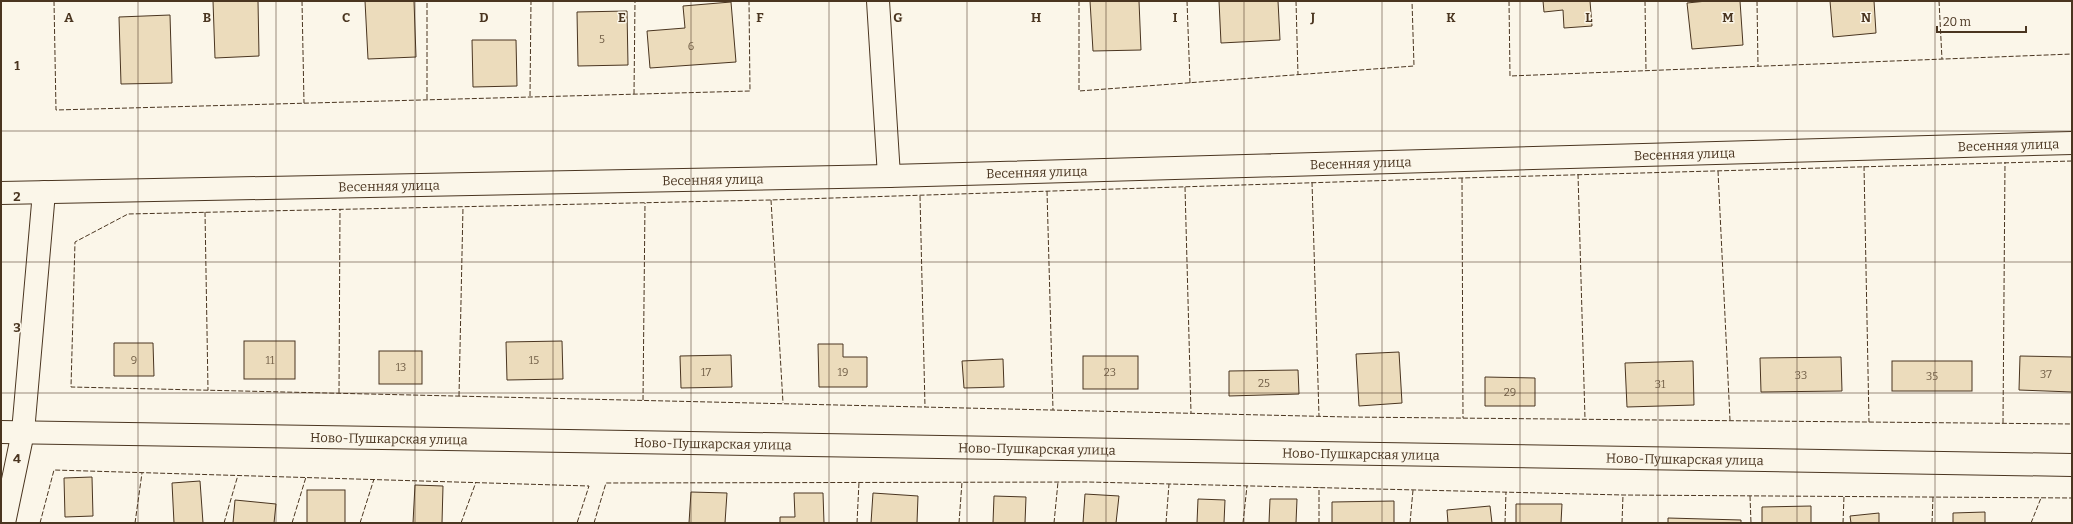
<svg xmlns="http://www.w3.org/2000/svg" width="2073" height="524" font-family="Bitter,serif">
  <rect width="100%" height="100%" fill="#fbf6e9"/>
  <g fill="#ecdcbc" stroke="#4a3520">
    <polygon points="213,1 258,1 259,56 215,58"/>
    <polygon points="365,1 414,1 416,57 368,59"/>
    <polygon points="1090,1 1139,1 1141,50 1093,51"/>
    <polygon points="1219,1 1278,1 1280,40 1221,43"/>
    <polygon points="1543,1 1590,1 1592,26 1564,28 1563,10 1544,12"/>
    <polygon points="1707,1 1740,1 1743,45 1692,49 1687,3"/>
    <polygon points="1830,1 1874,1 1876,33 1833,37"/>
    <polygon points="731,2 736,62 650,68 647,31 685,28 683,6"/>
    <polygon points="627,11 628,65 578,66 577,12"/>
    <polygon points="170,15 172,83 121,84 119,17"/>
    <polygon points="472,40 516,40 517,86 473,87"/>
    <rect x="244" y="341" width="51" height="38"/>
    <polygon points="562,341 563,379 507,380 506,342"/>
    <polygon points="114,343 153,343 154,376 114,376"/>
    <polygon points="818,344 843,344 843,357 867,357 867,387 819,387"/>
    <rect x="379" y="351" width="43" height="33"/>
    <polygon points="1399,352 1402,403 1359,406 1356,354"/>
    <polygon points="731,355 732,387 681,388 680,356"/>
    <rect x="1083" y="356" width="55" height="33"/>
    <polygon points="2020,356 2072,357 2072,392 2019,390"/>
    <polygon points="1841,357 1842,391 1761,392 1760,358"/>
    <polygon points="1003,359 1004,387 964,388 962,361"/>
    <polygon points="1693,361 1694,405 1627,407 1625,363"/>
    <rect x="1892" y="361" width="80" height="30"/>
    <polygon points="1298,370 1299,394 1229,396 1229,371"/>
    <polygon points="1485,377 1535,378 1535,406 1485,406"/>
    <polygon points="92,477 93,516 65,517 64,478"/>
    <polygon points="200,481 203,523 174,523 172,483"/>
    <polygon points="415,485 443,486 442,523 413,523"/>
    <rect x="307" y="490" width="38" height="33"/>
    <polygon points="691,492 727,493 725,523 689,523"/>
    <polygon points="794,493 823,493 824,523 780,523 780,517 795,517"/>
    <polygon points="873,493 918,496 917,523 871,523"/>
    <polygon points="1085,494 1119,496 1116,523 1083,523"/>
    <polygon points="994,496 1026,497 1025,523 993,523"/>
    <polygon points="1198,499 1225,500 1224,523 1197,523"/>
    <polygon points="1270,499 1297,499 1296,523 1269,523"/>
    <polygon points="235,500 276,504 274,523 233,523"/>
    <polygon points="1394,501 1394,523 1332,523 1332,502"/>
    <polygon points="1516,504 1562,504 1561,523 1516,523"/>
    <polygon points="1490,506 1492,523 1448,523 1447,510"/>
    <polygon points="1811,506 1811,523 1762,523 1762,507"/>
    <polygon points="1985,512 1985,523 1953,523 1953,513"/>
    <polygon points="1879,513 1879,523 1851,523 1850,516"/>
    <polygon points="1668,518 1741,520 1741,523 1668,523"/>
  </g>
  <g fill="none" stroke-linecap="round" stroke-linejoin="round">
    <defs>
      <g id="minor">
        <polyline points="878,1 889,176"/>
        <path id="s1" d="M1,193L889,176L2072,143"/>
        <path id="s2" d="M1,432L2072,465"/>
        <polyline points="4,523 23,432 44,192"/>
      </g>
    </defs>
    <use href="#minor" stroke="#4a3520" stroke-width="24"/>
    <use href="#minor" stroke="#fbf6e9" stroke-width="22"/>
    <g stroke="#4a3520" stroke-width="1" stroke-dasharray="5 2" stroke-linecap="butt">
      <polyline points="54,1 56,110 750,91 749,1"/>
      <polyline points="302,1 304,103"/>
      <polyline points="1079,1 1079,91 1414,66 1412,1"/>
      <polyline points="1187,1 1190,83"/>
      <polyline points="1296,1 1298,75"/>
      <polyline points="1509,1 1510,76 2072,54"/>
      <polyline points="1645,1 1646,70"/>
      <polyline points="1757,1 1758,66"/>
      <polyline points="1939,1 1942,59"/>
      <polyline points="634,94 635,1"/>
      <polyline points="530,96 531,1"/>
      <polyline points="427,99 427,1"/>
      <polyline points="2072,161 1462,178 770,200 128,214 75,242 71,387 1348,417 2072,424"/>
      <polyline points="1864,166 1869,422"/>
      <polyline points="1718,171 1730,420"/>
      <polyline points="1578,174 1585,419"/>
      <polyline points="1462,178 1463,418"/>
      <polyline points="1312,182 1319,416"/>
      <polyline points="1185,187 1191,413"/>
      <polyline points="1047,191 1053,410"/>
      <polyline points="920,196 925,407"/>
      <polyline points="771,200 783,403"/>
      <polyline points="205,212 208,390"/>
      <polyline points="339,393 340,209"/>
      <polyline points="459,396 463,207"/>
      <polyline points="643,400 645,203"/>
      <polyline points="2003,423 2005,162"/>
      <polyline points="1750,496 1751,523"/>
      <polyline points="40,523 54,470 589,486 577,523"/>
      <polyline points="135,523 142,473"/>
      <polyline points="224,523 238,475"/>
      <polyline points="292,523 306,477"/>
      <polyline points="360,523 374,479"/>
      <polyline points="461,523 476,482"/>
      <polyline points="594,523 606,483 1088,482 1623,495 2072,498"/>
      <polyline points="857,523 859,482"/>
      <polyline points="959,523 962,482"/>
      <polyline points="1054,523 1058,482"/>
      <polyline points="1166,523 1169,484"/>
      <polyline points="1243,523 1247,486"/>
      <polyline points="1319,523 1319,487"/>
      <polyline points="1410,523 1413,490"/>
      <polyline points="1505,523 1506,492"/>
      <polyline points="1622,523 1623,495"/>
      <polyline points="1843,523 1844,496"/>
      <polyline points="1932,523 1933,497"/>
      <polyline points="2031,523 2041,498"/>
    </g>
  </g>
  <path fill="none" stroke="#4a3520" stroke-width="1" stroke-opacity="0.55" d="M138,1V523M276,1V523M415,1V523M553,1V523M691,1V523M829,1V523M967,1V523M1106,1V523M1244,1V523M1382,1V523M1520,1V523M1658,1V523M1797,1V523M1935,1V523M1,131H2072M1,262H2072M1,393H2072"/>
  <g text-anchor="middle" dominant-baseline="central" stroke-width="3" stroke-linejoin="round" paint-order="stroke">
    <g font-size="11" fill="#725f47">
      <text x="602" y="39">5</text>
      <text x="691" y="46">6</text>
      <text x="134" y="360">9</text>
      <text x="270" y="360">11</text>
      <text x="534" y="360">15</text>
      <text x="401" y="367">13</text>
      <text x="706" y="372">17</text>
      <text x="843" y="372">19</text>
      <text x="1110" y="372">23</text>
      <text x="2046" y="374">37</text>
      <text x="1801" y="375">33</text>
      <text x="1932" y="376">35</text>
      <text x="1264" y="383">25</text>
      <text x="1660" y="384">31</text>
      <text x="1510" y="392">29</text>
    </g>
    <g font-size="13" fill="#4a3520" stroke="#fbf6e9">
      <text stroke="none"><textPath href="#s1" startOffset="2008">Весенняя улица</textPath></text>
      <text stroke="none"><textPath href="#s1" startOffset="1684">Весенняя улица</textPath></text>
      <text stroke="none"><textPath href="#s1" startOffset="1360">Весенняя улица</textPath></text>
      <text stroke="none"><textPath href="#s1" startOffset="1036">Весенняя улица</textPath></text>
      <text stroke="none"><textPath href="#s1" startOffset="712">Весенняя улица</textPath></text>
      <text stroke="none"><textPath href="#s1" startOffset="388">Весенняя улица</textPath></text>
      <text stroke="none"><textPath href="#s2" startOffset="388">Ново-Пушкарская улица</textPath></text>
      <text stroke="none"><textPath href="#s2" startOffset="712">Ново-Пушкарская улица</textPath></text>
      <text stroke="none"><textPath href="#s2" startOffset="1036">Ново-Пушкарская улица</textPath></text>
      <text stroke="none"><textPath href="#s2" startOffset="1360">Ново-Пушкарская улица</textPath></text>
      <text stroke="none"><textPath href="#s2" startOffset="1684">Ново-Пушкарская улица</textPath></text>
    </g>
  </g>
  <g font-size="13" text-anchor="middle" font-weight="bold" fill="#4a3520" stroke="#fbf6e9" stroke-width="3" stroke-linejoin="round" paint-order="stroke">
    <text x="69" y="22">A</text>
    <text x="207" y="22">B</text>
    <text x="346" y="22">C</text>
    <text x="484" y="22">D</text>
    <text x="622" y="22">E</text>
    <text x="760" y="22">F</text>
    <text x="898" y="22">G</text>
    <text x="1036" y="22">H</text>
    <text x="1175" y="22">I</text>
    <text x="1313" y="22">J</text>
    <text x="1451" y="22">K</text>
    <text x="1589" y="22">L</text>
    <text x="1728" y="22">M</text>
    <text x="1866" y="22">N</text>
    <text x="17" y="70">1</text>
    <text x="17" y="201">2</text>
    <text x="17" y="332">3</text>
    <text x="17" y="463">4</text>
  </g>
  <rect width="2073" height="524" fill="none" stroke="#4a3520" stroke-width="4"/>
  <path d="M1937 26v6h89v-6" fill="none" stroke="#4a3520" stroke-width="2"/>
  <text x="1943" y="26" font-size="12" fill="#4a3520" stroke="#fbf6e9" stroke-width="3" paint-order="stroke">20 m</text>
</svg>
